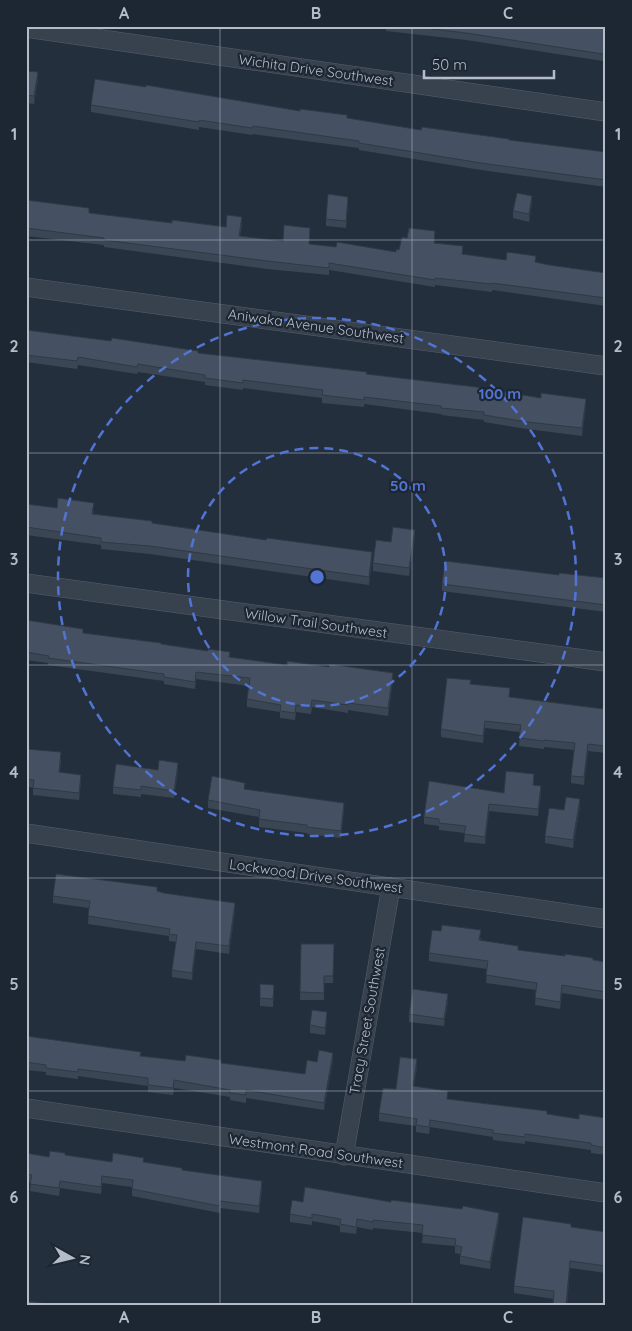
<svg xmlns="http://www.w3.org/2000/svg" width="632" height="1331" font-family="Quicksand,sans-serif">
  <rect width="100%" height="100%" fill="#242f3e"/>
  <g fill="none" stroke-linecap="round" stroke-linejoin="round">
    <defs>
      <g id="street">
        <polyline points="26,28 606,112"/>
        <polyline points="26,287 606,366"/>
        <polyline points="26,583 606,662"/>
        <polyline points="26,833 606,919"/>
        <polyline points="26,1108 606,1193"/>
        <polyline points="344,1156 391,887"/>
      </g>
    </defs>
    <use href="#street" stroke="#565f6c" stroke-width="19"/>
    <use href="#street" stroke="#38414e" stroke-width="18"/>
  </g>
  <g fill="#3b4654">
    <polygon points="377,26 606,26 606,37 603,61 466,40 386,31 386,27"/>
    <polygon points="26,71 38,79 34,104 26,103"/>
    <polygon points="91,105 300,111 347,118 421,130 606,152 606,187 481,170 359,150 359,148 253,134 252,135 199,127 199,130 91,112"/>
    <polygon points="26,200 89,213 172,223 226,227 242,224 240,236 283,241 310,236 309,244 336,247 396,252 399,250 407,238 435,239 435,243 463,255 536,263 549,265 606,273 606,306 492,290 492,292 435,285 435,287 329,270 329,275 267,269 104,247 104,245 26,236"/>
    <polygon points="532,203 529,222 513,218 513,211"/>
    <polygon points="348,204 346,228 326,226 326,219"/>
    <polygon points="26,330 198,353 366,374 586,406 582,436 527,429 484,422 484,420 441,415 441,414 364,404 364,407 322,403 322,398 243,388 243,390 205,385 205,382 138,372 137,374 78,365 77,369 26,362"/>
    <polygon points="26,504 57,508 94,511 93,515 152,523 372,559 369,585 150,554 101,549 101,545 26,535"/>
    <polygon points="415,538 409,576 373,571 373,563 391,542"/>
    <polygon points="559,575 606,578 606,612 442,591 442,584"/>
    <polygon points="26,620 83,633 161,644 230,657 393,680 388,716 348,710 348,713 312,707 311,714 296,712 295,720 280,718 280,712 247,707 247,699 249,686 196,679 195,689 164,684 164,681 48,665 48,663 26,660"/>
    <polygon points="471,684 510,697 604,709 606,708 606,753 588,751 584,785 571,783 571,776 574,750 544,747 544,749 519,746 520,732 485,728 483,743 441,737 441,729"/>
    <polygon points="26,749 61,760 60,772 81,782 79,800 33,795 33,788 26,786"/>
    <polygon points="158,770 178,770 174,798 141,794 141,797 113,794 113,787"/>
    <polygon points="534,781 533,786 541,794 538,816 489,811 485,844 464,842 465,833 439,830 439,826 424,824 424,817 504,793"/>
    <polygon points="245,790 344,810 341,838 307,834 307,833 259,827 259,817 208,808 208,800"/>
    <polygon points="580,806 573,848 545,843 545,836 564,810"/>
    <polygon points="157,891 235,911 229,954 196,949 192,980 172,977 172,970 176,942 169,941 169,936 88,924 89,908 53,903 53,896"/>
    <polygon points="441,931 481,938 480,941 518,950 606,962 606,1000 562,993 560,1009 535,1005 536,990 486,983 487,969 429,961 429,953"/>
    <polygon points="301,944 334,944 333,983 324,983 324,1000 300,1000"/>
    <polygon points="274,992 273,1007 260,1006 260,998"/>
    <polygon points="448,1001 444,1026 409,1022 409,1014"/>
    <polygon points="327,1020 325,1035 310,1033 310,1025"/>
    <polygon points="26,1036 141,1056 185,1061 221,1063 305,1074 317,1062 333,1060 324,1110 246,1098 246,1103 230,1100 230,1097 174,1088 173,1095 148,1092 148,1086 78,1076 78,1079 46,1075 46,1072 26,1070"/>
    <polygon points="417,1066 414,1086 448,1099 579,1119 606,1118 606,1155 591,1153 591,1150 525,1141 525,1144 493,1140 493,1137 430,1127 429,1134 416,1132 416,1126 379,1121 379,1113 396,1089"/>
    <polygon points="26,1153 49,1157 65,1155 112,1162 144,1162 262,1189 259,1213 220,1208 220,1213 132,1196 132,1187 102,1183 101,1194 60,1188 59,1196 30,1191 31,1182 26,1182"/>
    <polygon points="303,1202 499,1220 490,1269 460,1264 460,1254 455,1253 455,1246 422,1243 423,1233 373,1228 373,1230 357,1227 356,1234 340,1232 340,1226 312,1221 312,1225 290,1222 290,1214"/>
    <polygon points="571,1227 606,1232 606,1273 570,1268 567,1305 553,1305 554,1299 514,1293 514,1286"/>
  </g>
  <g fill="#303945">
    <polygon points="606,30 606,37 603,61 603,54"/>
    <polygon points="38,72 38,79 34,104 34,96"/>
    <polygon points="532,196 532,203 529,222 529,214"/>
    <polygon points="348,197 348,204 346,228 346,221"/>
    <polygon points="586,399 586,406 582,436 582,428"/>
    <polygon points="415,530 415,538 409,576 409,568"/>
    <polygon points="372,552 372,559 369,585 369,577"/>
    <polygon points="393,673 393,680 388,716 388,708"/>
    <polygon points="485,721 485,728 483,743 483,736"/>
    <polygon points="588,744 588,751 584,785 584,777"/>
    <polygon points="178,763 178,770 174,798 174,791"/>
    <polygon points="81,775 81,782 79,800 79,793"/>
    <polygon points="541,786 541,794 538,816 538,809"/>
    <polygon points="580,799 580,806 573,848 573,840"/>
    <polygon points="344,803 344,810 341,838 341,831"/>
    <polygon points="489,804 489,811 485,844 485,837"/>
    <polygon points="235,903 235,911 229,954 229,946"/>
    <polygon points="196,942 196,949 192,980 192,973"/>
    <polygon points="448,994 448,1001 444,1026 444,1019"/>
    <polygon points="327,1012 327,1020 325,1035 325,1028"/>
    <polygon points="333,1053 333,1060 324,1110 324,1103"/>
    <polygon points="417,1059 417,1066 413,1093 413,1086"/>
    <polygon points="102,1176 102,1183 101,1194 101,1187"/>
    <polygon points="262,1181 262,1189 259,1213 259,1206"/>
    <polygon points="499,1213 499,1220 490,1269 490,1262"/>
    <polygon points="570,1261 567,1305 566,1305"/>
  </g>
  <g fill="#455162" stroke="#303945">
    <polygon points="407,26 606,26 606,30 603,54 466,33"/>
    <polygon points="26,71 38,72 34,96 26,95"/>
    <polygon points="95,79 146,87 146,85 300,111 300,109 347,115 347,118 421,130 422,127 509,139 509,140 606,152 606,180 481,163 359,143 359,141 253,126 252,128 199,120 199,122 91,105"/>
    <polygon points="517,193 532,196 529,214 513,211"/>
    <polygon points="328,194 348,197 346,221 326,219"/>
    <polygon points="26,200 89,208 89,213 172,223 172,220 226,227 227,215 242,217 239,236 283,241 284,225 310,228 309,244 336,247 337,242 396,252 396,249 399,250 402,237 407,238 409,228 435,231 434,243 463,246 462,254 506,260 507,252 536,256 535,262 549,265 606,273 606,298 492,283 492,284 435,278 435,280 329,263 329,268 267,261 104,240 104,238 26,228"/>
    <polygon points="26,330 111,341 112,338 198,351 198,353 367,372 366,374 476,387 541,398 541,393 586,399 582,428 527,422 484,415 484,412 441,408 441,406 364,397 364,400 322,395 323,390 243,380 243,383 205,378 205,375 138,364 137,367 78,357 77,361 26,355"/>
    <polygon points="58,498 94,503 92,514 152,521 152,523 266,540 267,538 372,552 369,577 150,546 101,542 101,538 26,527 26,504 57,508"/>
    <polygon points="393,527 415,530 409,568 373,563 376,540 391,542"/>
    <polygon points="445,561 559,575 559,573 606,578 606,605 442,584"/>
    <polygon points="26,620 83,629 83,633 161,643 161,644 208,651 208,649 230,652 229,657 287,665 287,661 329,667 329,664 393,673 388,708 348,703 348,705 312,700 311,707 296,705 295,713 280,711 281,705 247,699 250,678 196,672 195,682 164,677 164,674 48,658 49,656 26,652"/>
    <polygon points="447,678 471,680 470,684 510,688 509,697 604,709 604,707 606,708 606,746 588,744 584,777 571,776 575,743 544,740 544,741 519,738 521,725 485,721 483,736 441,729"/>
    <polygon points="26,749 61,752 59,772 81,775 79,793 33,788 34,780 26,779"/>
    <polygon points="159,760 178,763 174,791 141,786 141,790 113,787 116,764 158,770"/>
    <polygon points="506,771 534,774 533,785 541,786 538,809 489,804 485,837 464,834 466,826 439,823 439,819 424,817 429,781 504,793"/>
    <polygon points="212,776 245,783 244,789 344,803 341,831 307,827 307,825 259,819 260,810 208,800"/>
    <polygon points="566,797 580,799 573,840 545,836 549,808 564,810"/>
    <polygon points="56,874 157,887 157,891 163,893 235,903 229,946 196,942 192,973 172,970 177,935 169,934 170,929 88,916 90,901 53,896"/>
    <polygon points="442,925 481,930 479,940 518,946 518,950 565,956 565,954 593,958 593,960 606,962 606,992 562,985 560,1002 535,998 537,983 486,975 488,961 429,953 432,930 441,931"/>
    <polygon points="301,944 334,944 333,976 324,976 324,993 300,992"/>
    <polygon points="260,984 274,985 273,999 260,998"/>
    <polygon points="413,989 448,994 444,1019 409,1014"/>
    <polygon points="312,1010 327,1012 325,1028 310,1025"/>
    <polygon points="26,1036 141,1052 140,1056 185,1061 186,1055 221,1060 221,1063 305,1074 307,1060 317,1062 319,1050 333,1053 324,1103 246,1090 246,1095 230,1093 230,1090 174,1080 173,1088 148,1085 148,1078 78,1069 78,1072 46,1068 46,1065 26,1062"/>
    <polygon points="400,1057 417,1059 413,1086 448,1091 447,1099 547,1111 547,1114 579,1119 579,1114 606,1118 606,1148 591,1145 591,1143 525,1134 525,1137 493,1133 493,1130 430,1120 429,1127 416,1125 417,1119 379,1113 383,1088 396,1089"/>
    <polygon points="50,1151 65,1153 65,1155 112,1162 113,1153 144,1158 143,1162 182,1168 182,1170 262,1181 259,1206 220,1201 220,1206 132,1189 133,1180 102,1176 101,1187 60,1181 59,1188 30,1184 32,1175 26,1174 26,1153 49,1157"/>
    <polygon points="305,1187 391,1202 391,1200 462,1209 463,1206 499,1213 490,1262 460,1256 462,1247 455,1245 456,1239 422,1235 423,1225 373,1220 373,1222 357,1219 356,1227 340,1224 341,1219 312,1214 312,1218 290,1214 292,1200 303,1202"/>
    <polygon points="523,1217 571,1224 571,1227 606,1232 606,1266 570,1261 566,1305 553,1304 554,1291 514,1286"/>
    <polygon points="26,1301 43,1303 43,1305 26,1305"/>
  </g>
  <path fill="none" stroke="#b4bcc9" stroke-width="1" stroke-opacity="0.55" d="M220,26V1305M412,26V1305M26,240H606M26,453H606M26,665H606M26,878H606M26,1091H606"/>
  <g fill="none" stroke="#5274d3" stroke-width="2.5" stroke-dasharray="9 6">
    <circle cx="317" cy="577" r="129"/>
    <circle cx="317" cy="577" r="259"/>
  </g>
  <g text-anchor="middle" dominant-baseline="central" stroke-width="4.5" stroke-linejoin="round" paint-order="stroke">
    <g font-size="14" fill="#b4bcc9" stroke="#1d2633">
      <text transform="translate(316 70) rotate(8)">Wichita Drive Southwest</text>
      <text transform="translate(316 326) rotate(8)">Aniwaka Avenue Southwest</text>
      <text transform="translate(316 623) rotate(8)">Willow Trail Southwest</text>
      <text transform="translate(316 876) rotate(8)">Lockwood Drive Southwest</text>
      <text transform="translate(367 1021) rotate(-80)">Tracy Street Southwest</text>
      <text transform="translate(316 1151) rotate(8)">Westmont Road Southwest</text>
    </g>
  </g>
  <circle cx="317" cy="577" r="8" fill="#5274d3" stroke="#1d2633" stroke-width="2.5"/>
  <g font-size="15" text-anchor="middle" font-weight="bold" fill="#5274d3" stroke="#1d2633" stroke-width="4.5" stroke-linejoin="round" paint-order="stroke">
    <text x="500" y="399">100 m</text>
    <text x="408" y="491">50 m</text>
  </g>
  <rect width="632" height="1331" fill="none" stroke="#1d2633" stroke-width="55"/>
  <g transform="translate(72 1258) rotate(98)" stroke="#1d2633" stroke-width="4" paint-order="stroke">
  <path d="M0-4L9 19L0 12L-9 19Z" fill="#b4bcc9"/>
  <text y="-8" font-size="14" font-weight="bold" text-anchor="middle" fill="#b4bcc9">N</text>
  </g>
  <path d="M424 70v8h130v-8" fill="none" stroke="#b4bcc9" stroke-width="2.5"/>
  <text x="432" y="70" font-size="15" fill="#b4bcc9" stroke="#1d2633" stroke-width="4" paint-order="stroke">50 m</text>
  <rect x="28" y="28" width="576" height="1276" fill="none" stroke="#b4bcc9" stroke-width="2"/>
  <g font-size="16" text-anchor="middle" font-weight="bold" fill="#b4bcc9">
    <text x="124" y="19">A</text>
    <text x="316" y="19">B</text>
    <text x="508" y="19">C</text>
    <text x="14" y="140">1</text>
    <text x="618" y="140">1</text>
    <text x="14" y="352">2</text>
    <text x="618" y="352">2</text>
    <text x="14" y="565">3</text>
    <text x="618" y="565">3</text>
    <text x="14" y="778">4</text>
    <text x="618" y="778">4</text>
    <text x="14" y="990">5</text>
    <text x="618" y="990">5</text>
    <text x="14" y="1203">6</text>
    <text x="618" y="1203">6</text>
    <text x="124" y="1323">A</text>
    <text x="316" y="1323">B</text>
    <text x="508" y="1323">C</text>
  </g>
</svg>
